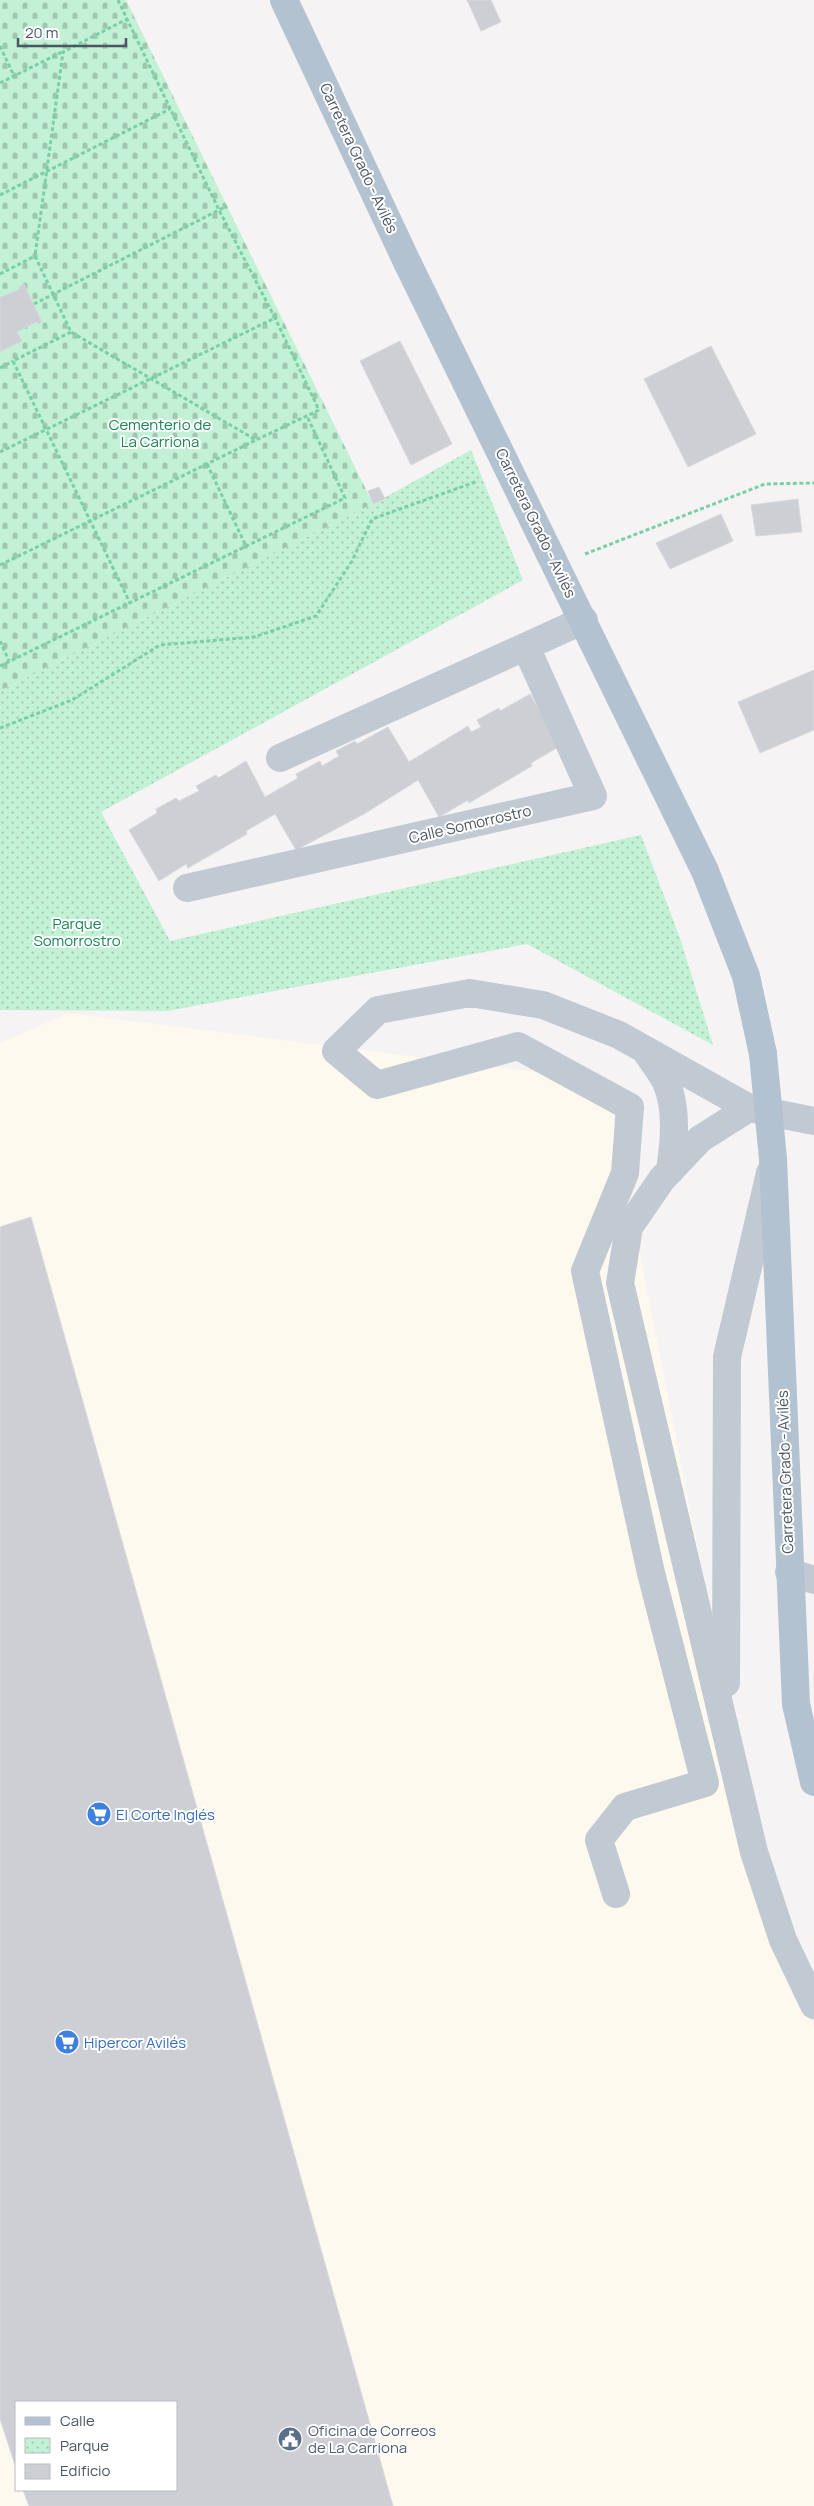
<svg xmlns="http://www.w3.org/2000/svg" width="814" height="2506" font-family="Manrope,sans-serif">
  <defs>
    <pattern id="cemetery-stones" width="16" height="16" patternUnits="userSpaceOnUse" patternTransform="scale(1.25)"><rect width="16" height="16" fill="#c3f1d5"/><path d="M2 7V4a2 2 0 0 1 4 0v3zM10 15v-3a2 2 0 0 1 4 0v3z" fill="#a0c6b0"/></pattern>
    <pattern id="park-dots" width="8" height="8" patternUnits="userSpaceOnUse" patternTransform="scale(1.25)"><rect width="8" height="8" fill="#c3f1d5"/><path d="M2 2h.1M6 6h.1" fill="none" stroke="#a0c6b0" stroke-width="1.8" stroke-linecap="round"/></pattern>
  </defs>
  <rect width="100%" height="100%" fill="#f5f3f3"/>
  <path fill="#fdf9ef" fill-rule="evenodd" d="M68,1013L606,1081L773,1932L814,2028V2506H0V1043ZM16,2402H176V2490H16Z"/>
  <polygon fill="url(#cemetery-stones)" points="0,0 126,0 373,504 0,691"/>
  <polygon fill="url(#park-dots)" points="471,450 523,580 101,812 170,941 641,835 680,938 713,1045 527,944 167,1011 0,1010 0,691 373,504"/>
  <g fill="#cdcfd5" stroke="#d7d9de">
    <polygon points="467,0 491,0 501,22 481,31"/>
    <polygon points="24,284 42,322 38,324 36,322 17,332 22,341 0,352 0,296 1,297 20,289 19,287"/>
    <polygon points="400,341 452,444 411,465 360,361"/>
    <polygon points="711,346 756,434 688,467 644,379"/>
    <polygon points="379,487 385,499 373,504 368,491"/>
    <polygon points="798,499 802,532 756,536 751,505"/>
    <polygon points="721,514 733,541 670,569 656,543"/>
    <polygon points="814,670 814,730 760,753 738,702"/>
    <polygon points="530,694 560,746 531,763 532,766 469,803 468,800 439,817 418,780 364,814 296,850 275,814 246,831 247,834 188,868 186,864 159,881 129,830 157,813 156,809 176,798 179,801 199,791 196,786 216,775 218,778 246,761 265,797 298,778 296,774 320,761 322,766 339,756 336,751 355,741 357,744 388,727 409,762 468,726 471,732 481,727 477,720 499,708 500,711"/>
    <polygon points="31,1217 393,2506 29,2506 23,2490 176,2490 176,2402 16,2402 16,2468 0,2419 0,1227"/>
  </g>
  <g fill="none" stroke-linecap="round" stroke-linejoin="round">
    <g stroke="#7ad0a6" stroke-width="3" stroke-dasharray="4 2.5" stroke-linecap="butt">
      <polyline points="118,0 127,19 63,52 35,256 71,332 256,440 319,410 275,318"/>
      <polyline points="0,46 14,76"/>
      <polyline points="0,83 62,52"/>
      <polyline points="0,195 170,109"/>
      <polyline points="0,274 35,256"/>
      <polyline points="34,304 227,206"/>
      <polyline points="71,332 13,361 130,603"/>
      <polyline points="0,368 13,361"/>
      <polyline points="0,452 275,318 219,210 127,19"/>
      <polyline points="207,464 246,546"/>
      <polyline points="585,554 765,484 814,483"/>
      <polyline points="0,565 256,440"/>
      <polyline points="0,641 9,661"/>
      <polyline points="0,666 345,498 307,416"/>
      <polyline points="0,728 72,700 160,645 254,637 316,616 352,561 372,519 478,481"/>
    </g>
    <g stroke="#c1cad2" stroke-width="28">
      <polyline points="280,758 584,620"/>
      <polyline points="187,888 593,796 526,647"/>
      <path d="M647,1053C653,1062 661,1072 666,1082C678,1109 674,1143 670,1171"/>
      <polyline points="749,1108 700,1139 662,1179 629,1227 620,1283 754,1852 783,1940 814,2005"/>
      <polyline points="789,1572 814,1580"/>
      <polyline points="726,1683 727,1357 770,1173"/>
      <polyline points="616,1894 599,1840 625,1807 705,1783 651,1573 585,1271 625,1173 630,1107 518,1046 377,1085 336,1051 378,1010 470,993 543,1005 619,1035 749,1108 814,1121"/>
    </g>
    <g stroke="#b3c2d1" stroke-width="28">
      <polyline points="284,0 407,262 705,871 746,976 763,1054"/>
      <polyline points="773,1159 796,1704 814,1782"/>
    </g>
    <polyline stroke="#b3c2d1" stroke-width="28" points="763,1054 773,1159"/>
  </g>
  <defs>
    <symbol id="supermarket-disc" viewBox="-11 -11 22 22"><circle r="9.5" fill="#3f7fe0" stroke="#fff"/><path d="M-6-5.5h2.5l.6 2H6L4.5 2H-2.5L-4.4-4H-6ZM-1.5 3.2a1.3 1.3 0 1 0 .1 0ZM3 3.2a1.3 1.3 0 1 0 .1 0Z" fill="#fff"/></symbol>
    <symbol id="civic-disc" viewBox="-11 -11 22 22"><circle r="9.5" fill="#5c6f8a" stroke="#fff"/><path d="M-.6-6.5H3V-4.5H.6V-3L4-1V1h2V6H-6V1h2V-1L-.6-3ZM-1.2 2.5V6h2.4V2.5Z" fill="#fff"/></symbol>
  </defs>
  <g fill-rule="evenodd">
    <use href="#supermarket-disc" x="85" y="1800" width="28" height="28"/>
    <use href="#supermarket-disc" x="53" y="2028" width="28" height="28"/>
    <use href="#civic-disc" x="276" y="2425" width="28" height="28"/>
  </g>
  <g text-anchor="middle" dominant-baseline="central" stroke-width="4" stroke-linejoin="round" paint-order="stroke">
    <g font-size="15" fill="#4a5661" stroke="#fff">
      <text transform="translate(359 158) rotate(65)">Carretera Grado - Avilés</text>
      <text transform="translate(536 523) rotate(64)">Carretera Grado - Avilés</text>
      <text transform="translate(470 824) rotate(-13)">Calle Somorrostro</text>
      <text transform="translate(785 1472) rotate(-92)">Carretera Grado - Avilés</text>
    </g>
    <g font-size="15" fill="#17864f" stroke="#fff">
      <text x="160" y="424">Cementerio de<tspan x="160" dy="17">La Carriona</tspan></text>
      <text x="77" y="923">Parque<tspan x="77" dy="17">Somorrostro</tspan></text>
    </g>
    <g font-size="15" fill="#366cbe" stroke="#fff" text-anchor="start">
      <text x="116" y="1814">El Corte Inglés</text>
      <text x="84" y="2042">Hipercor Avilés</text>
    </g>
    <g font-size="15" fill="#4e5e75" stroke="#fff" text-anchor="start">
      <text x="308" y="2430">Oficina de Correos<tspan x="308" dy="17">de La Carriona</tspan></text>
    </g>
  </g>
  <rect x="15" y="2401" width="162" height="90" fill="#ffffff" stroke="#b7bbc0"/>
  <rect x="25" y="2417" width="25" height="8" fill="#b3c2d1" stroke="#b7bbc0"/>
  <text x="60" y="2426" font-size="15" fill="#4a5661">Calle</text>
  <rect x="25" y="2438" width="25" height="15" fill="url(#park-dots)" stroke="#b7bbc0"/>
  <text x="60" y="2451" font-size="15" fill="#4a5661">Parque</text>
  <rect x="25" y="2464" width="25" height="15" fill="#cdcfd5" stroke="#b7bbc0"/>
  <text x="60" y="2476" font-size="15" fill="#4a5661">Edificio</text>
  <path d="M18 38v8h108v-8" fill="none" stroke="#4a5661" stroke-width="2.5"/>
  <text x="25" y="38" font-size="15" fill="#4a5661" stroke="#ffffff" stroke-width="4" paint-order="stroke">20 m</text>
</svg>
